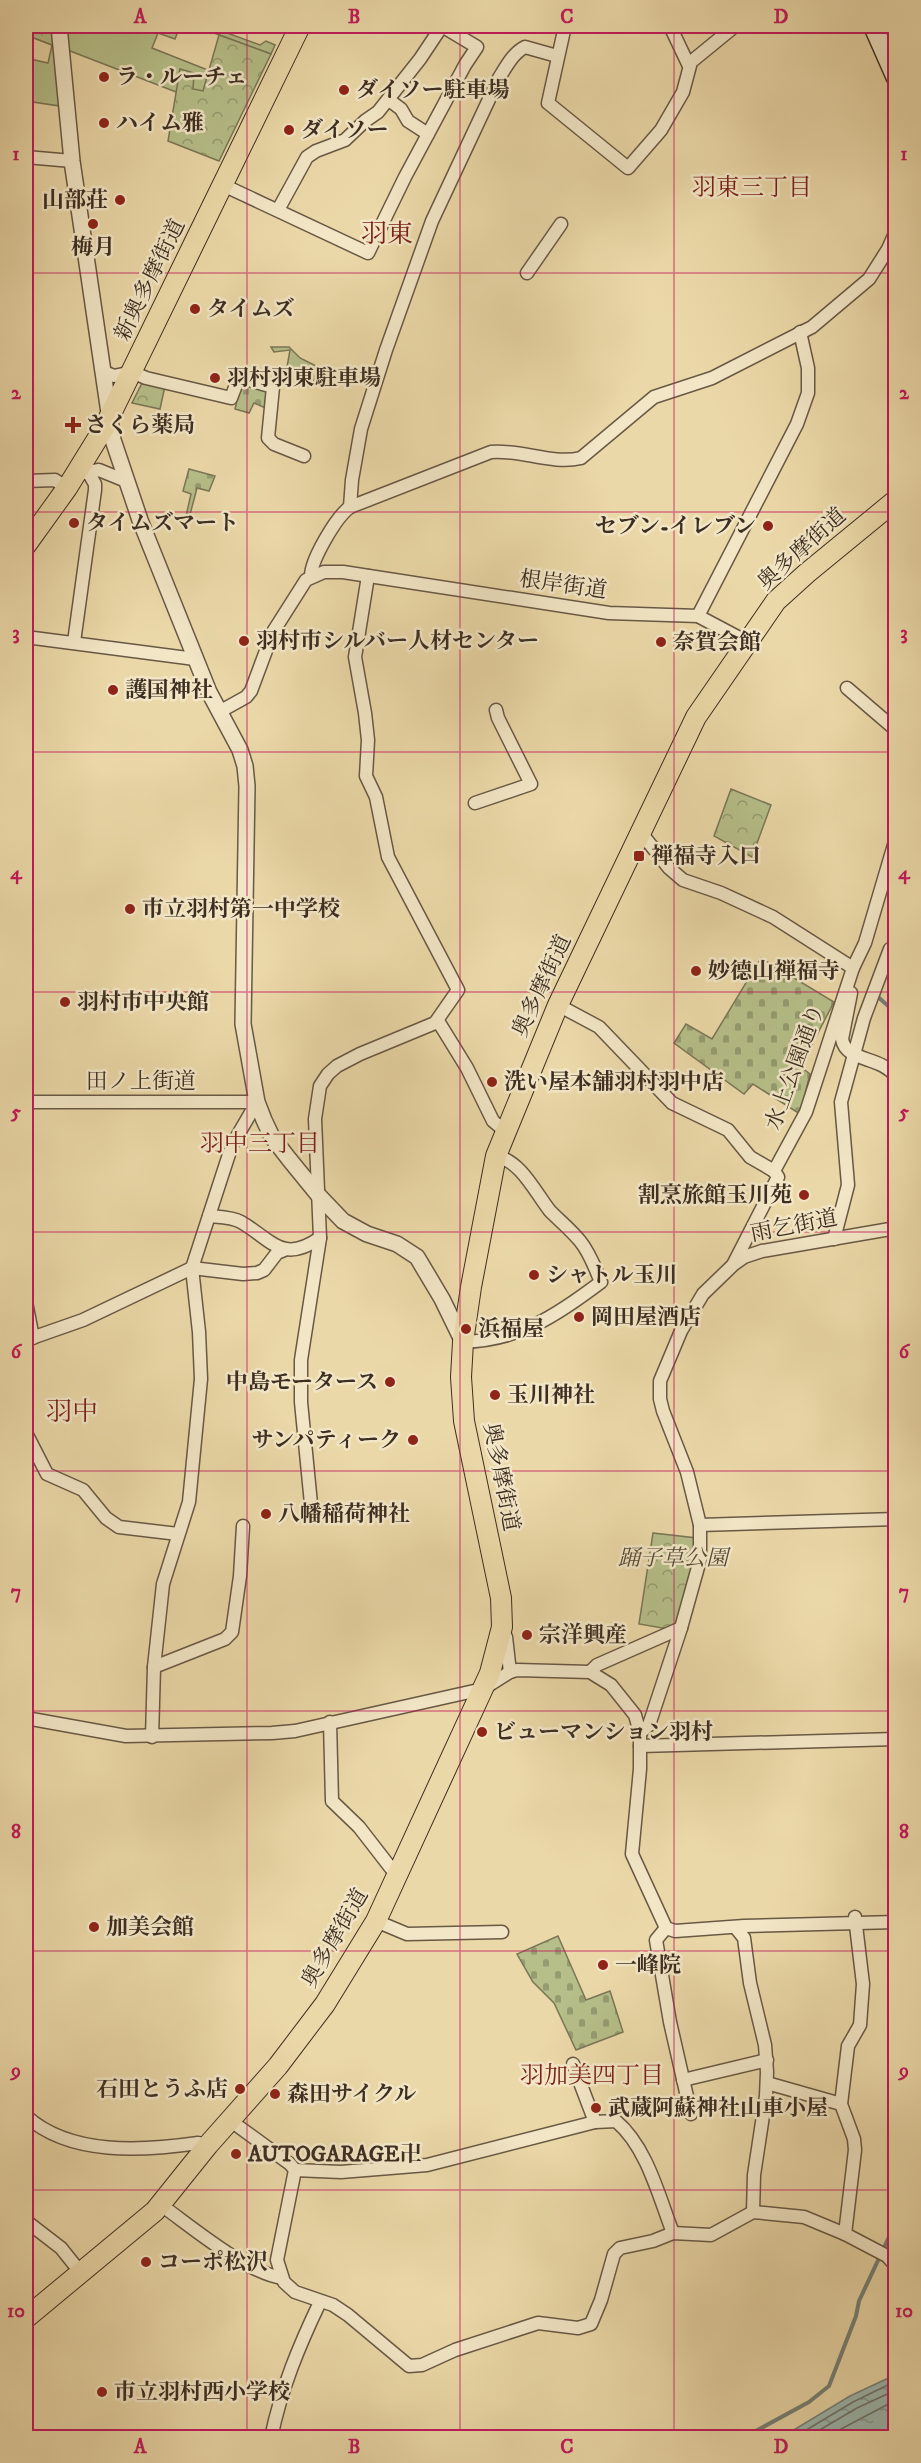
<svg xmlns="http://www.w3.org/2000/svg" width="921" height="2463" font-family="'IM FELL DW Pica','Noto Serif JP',serif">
  <defs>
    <pattern id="cemetery-stones" width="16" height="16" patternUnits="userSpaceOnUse" patternTransform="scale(1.5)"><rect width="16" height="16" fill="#b6bf89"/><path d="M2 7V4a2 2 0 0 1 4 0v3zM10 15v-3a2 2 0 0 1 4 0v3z" fill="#959c70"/></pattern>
    <pattern id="park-crowns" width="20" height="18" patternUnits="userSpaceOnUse" patternTransform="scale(1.5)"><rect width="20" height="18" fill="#b6bf89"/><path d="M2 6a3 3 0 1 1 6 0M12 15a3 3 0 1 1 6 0" fill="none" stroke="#959c70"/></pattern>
    <pattern id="water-ripples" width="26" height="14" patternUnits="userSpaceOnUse" patternTransform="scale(1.5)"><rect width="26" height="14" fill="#9bb8b1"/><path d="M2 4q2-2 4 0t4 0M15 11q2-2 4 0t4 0" fill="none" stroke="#809690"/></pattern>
  </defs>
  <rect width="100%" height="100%" fill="#ebd8a8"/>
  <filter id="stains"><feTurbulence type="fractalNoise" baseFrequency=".00333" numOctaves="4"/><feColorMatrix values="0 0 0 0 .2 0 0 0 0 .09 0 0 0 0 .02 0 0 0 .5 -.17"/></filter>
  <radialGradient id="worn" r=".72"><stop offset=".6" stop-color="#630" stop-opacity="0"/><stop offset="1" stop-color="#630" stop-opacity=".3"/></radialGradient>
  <g fill="#b6bf89" stroke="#7a7656" stroke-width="1.5">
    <polygon points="26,26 180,26 175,39 158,33 152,48 243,84 259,77 234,129 228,112 52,44 55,46 60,106 26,101 26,58 48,63 52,45 26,35"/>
    <polygon points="195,26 208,26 260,45 266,41 275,45 271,54"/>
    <polygon points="271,347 289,347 300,358 318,367 312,387 284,384 290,350 274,352"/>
  </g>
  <g fill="url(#cemetery-stones)" stroke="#7a7656" stroke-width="1.5">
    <polygon points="241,382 268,389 268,409 254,403 249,413 235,409"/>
    <polygon points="189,469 215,476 209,491 197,488 187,526 184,525 191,494 183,491"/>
    <polygon points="761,958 834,1002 808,1052 798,1044 789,1058 810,1074 800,1114 753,1084 744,1094 674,1043 686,1024 712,1039"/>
    <polygon points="558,1936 586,2000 610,1991 623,2032 576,2050 554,2003 533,1982 517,1954"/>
  </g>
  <g fill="url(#park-crowns)" stroke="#7a7656" stroke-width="1.5">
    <polygon points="28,26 53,26 55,46 26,35"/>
    <polygon points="219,35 271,54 219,161 168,141 180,69 194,73 193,89 203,91"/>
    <polygon points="143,381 165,386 160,409 132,403"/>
    <polygon points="731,789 771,805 752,857 714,836"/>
    <polygon points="653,1533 697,1538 696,1563 678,1624 668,1629 639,1624"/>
  </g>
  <polygon fill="url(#water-ripples)" stroke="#758178" stroke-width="1.5" points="895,2375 895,2437 782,2437 850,2396"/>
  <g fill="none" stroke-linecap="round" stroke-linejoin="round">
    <g stroke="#6c736a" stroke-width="1.5">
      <polyline points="793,2438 853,2402 896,2381"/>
      <polyline points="806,2438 857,2408 896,2390"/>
      <polyline points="824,2438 896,2400"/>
    </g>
    <g stroke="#758178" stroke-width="4">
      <polyline points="877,996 896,1013"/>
      <polyline points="743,2438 809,2402 829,2386 856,2316 859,2301 896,2222"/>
    </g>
    <defs>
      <g id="minor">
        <polyline points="565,26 548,103 628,168 661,130 683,92 691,62 735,26"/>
        <polyline points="670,26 689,66"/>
        <polyline points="389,100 401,109 408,121 428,134"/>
        <polyline points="26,157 72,161"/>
        <polyline points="223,185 368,253 405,177 465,65 477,47 442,26"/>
        <polyline points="278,210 307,157 316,151 345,140 365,121 378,112 420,59 442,26"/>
        <polyline points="527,273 561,224"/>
        <polyline points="102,371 114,376 132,372 146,378 231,398 239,377 273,387 268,438 274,444 304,456"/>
        <polyline points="82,473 99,470 126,481"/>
        <polyline points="26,481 55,480 67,488"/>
        <path d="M350,507L352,480L361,429L386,350L432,221L499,78C506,67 513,53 525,47L557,56"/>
        <path d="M311,576C311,560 336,517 350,507L491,452C520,449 552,465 581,458L654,397L712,378L812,327L869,279L888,249L896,231"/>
        <polyline points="698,616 797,424 808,393 808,368 800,332"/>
        <polyline points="26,637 195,659"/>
        <polyline points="74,642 95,490 95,484 88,472"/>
        <polyline points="847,688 896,730"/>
        <polyline points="219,712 246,697 251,691 273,632 306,580 324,572 343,572 609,613 698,616 747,642"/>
        <polyline points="475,803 531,784 498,718 496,710"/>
        <polyline points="642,834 669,868 683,880 721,893 773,917 853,968"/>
        <path d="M851,993L842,1039C846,1063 881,1055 896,1077"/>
        <polyline points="558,1005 599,1027 672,1103 728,1130 750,1157 774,1171"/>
        <polyline points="438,1021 467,1068 493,1121 505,1131"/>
        <polyline points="26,1102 257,1102"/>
        <polyline points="774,1171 806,1112 853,968 865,943 896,838"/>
        <path d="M209,1216C218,1217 232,1217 241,1222C272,1240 282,1264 320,1238"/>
        <polyline points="834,1239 848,1185 841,1102 864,1018 890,949"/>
        <polyline points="734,1263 778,1177 774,1171"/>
        <polyline points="26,1302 33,1338"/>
        <polyline points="26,1340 83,1320 192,1268 243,1274 257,1273 264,1270 277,1253 284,1250"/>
        <path d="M463,1342C520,1340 556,1316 601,1282C595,1268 590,1253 580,1241C571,1230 560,1221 550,1211C535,1192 521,1161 496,1156"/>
        <polyline points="26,1433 47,1474 83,1490 106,1518 119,1527 178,1534"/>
        <polyline points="312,1514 301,1402 301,1360 320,1238 315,1119 320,1086 328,1074 337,1066 360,1054 435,1023 458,990 388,857 376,797 366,776 368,740 365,713 355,657 368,576"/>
        <polyline points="700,1525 896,1519"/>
        <polyline points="502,1629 506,1637 510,1672"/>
        <polyline points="154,1667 225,1639 232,1632 240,1576 243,1526"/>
        <polyline points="590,1672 597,1665 681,1628"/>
        <polyline points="26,1718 126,1736 272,1733 295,1731 483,1689 510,1672 517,1670 590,1672 611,1685 635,1715 640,1733 640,1769 632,1854 666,1928 675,1931 744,1926 896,1922"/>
        <polyline points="330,1722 332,1801 359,1827 397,1876"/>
        <polyline points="640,1733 649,1725 681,1628 700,1560 700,1525 687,1472 663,1411 660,1399 660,1381 681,1331 703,1294 734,1264 744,1257 762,1251 896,1228"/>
        <polyline points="152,1737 154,1667 163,1584 189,1502 201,1379 199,1332 192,1268 232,1145 257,1102"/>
        <polyline points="640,1746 896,1739"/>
        <polyline points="376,1921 407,1934 502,1932"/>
        <polyline points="666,1928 656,1940 670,2022 691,2114"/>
        <polyline points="736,1928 744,1938 750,1983 765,2045 767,2072 766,2096 754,2175 753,2212"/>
        <polyline points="573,2064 595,2122"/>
        <polyline points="683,2080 767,2060"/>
        <polyline points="767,2083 841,2104"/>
        <path d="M26,2116C70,2156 143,2151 198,2143L208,2145"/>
        <polyline points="231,2121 290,2164 295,2170 277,2260 284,2282 295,2292 333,2305 348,2315 409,2366 422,2365 455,2350 538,2323 578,2328 591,2324 601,2300 614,2254 620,2248 653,2241 673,2233 711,2235 753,2212 804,2217 845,2234 887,2256 895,2265"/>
        <path d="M295,2170L341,2172L427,2165L595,2122L616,2121C647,2147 659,2197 673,2233"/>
        <path d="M161,2205C192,2227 245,2272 282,2278"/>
        <polyline points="26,2221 61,2248 81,2273"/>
        <polyline points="845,2234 855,2150 854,2139 841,2104 848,2046 860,2025 863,1984 855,1917"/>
        <path d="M271,2438C281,2389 299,2346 320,2302"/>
      </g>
      <polyline id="tertiary" points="59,26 72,161 113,440 140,520 209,692 240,750 245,766 247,786 243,1024 257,1102 264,1120 272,1137 289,1159 320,1197 343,1221 367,1234 397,1244 417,1257 442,1299 463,1342"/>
      <polyline id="secondary" points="873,26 896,78"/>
      <g id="primary">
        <polyline points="26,545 67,488 104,428 300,26"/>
        <polyline points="26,2318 155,2211 208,2145 278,2066 325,2004 376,1921 490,1673 502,1627 501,1598 464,1421 461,1377 463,1342 471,1287 496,1156 558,1005 696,717 776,601 807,573 896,500"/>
      </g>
    </defs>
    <use href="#minor" stroke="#685844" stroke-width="15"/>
    <use href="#tertiary" stroke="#685844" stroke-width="18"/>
    <use href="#secondary" stroke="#3d2e22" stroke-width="21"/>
    <use href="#primary" stroke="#3d2e22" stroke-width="22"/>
    <use href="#minor" stroke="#f2e6c6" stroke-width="12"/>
    <use href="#tertiary" stroke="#f2e6c6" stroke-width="15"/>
    <use href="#secondary" stroke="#f2e6c6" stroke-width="18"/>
    <use href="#primary" stroke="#ebd8a8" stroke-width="20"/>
  </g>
  <path fill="none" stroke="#c2185b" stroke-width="1.5" stroke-opacity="0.55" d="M247,26V2438M460,26V2438M674,26V2438M26,273H896M26,512H896M26,752H896M26,992H896M26,1232H896M26,1471H896M26,1711H896M26,1951H896M26,2190H896"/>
  <g fill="#8f2418" stroke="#f2e6c6" stroke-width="2">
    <circle cx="104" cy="77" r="6"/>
    <circle cx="344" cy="90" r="6"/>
    <circle cx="104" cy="123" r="6"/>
    <circle cx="289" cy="130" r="6"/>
    <circle cx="120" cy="200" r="6"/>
    <circle cx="93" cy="224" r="6"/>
    <circle cx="195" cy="309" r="6"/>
    <circle cx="215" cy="378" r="6"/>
    <path d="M70 416h6v6h6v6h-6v6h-6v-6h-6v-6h6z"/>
    <circle cx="74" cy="523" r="6"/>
    <circle cx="768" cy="526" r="6"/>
    <circle cx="244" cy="641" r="6"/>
    <circle cx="661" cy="642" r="6"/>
    <circle cx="113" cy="690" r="6"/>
    <rect x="633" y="850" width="12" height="12" rx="3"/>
    <circle cx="130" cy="909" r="6"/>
    <circle cx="696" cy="971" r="6"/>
    <circle cx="65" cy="1002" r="6"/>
    <circle cx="492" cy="1082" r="6"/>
    <circle cx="804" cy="1195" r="6"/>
    <circle cx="534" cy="1275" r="6"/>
    <circle cx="579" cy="1317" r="6"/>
    <circle cx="466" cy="1329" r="6"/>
    <circle cx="390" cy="1382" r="6"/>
    <circle cx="495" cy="1395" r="6"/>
    <circle cx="413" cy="1440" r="6"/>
    <circle cx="266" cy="1514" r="6"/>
    <circle cx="527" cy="1635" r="6"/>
    <circle cx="482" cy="1732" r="6"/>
    <circle cx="94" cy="1927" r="6"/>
    <circle cx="603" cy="1965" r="6"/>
    <circle cx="240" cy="2089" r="6"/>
    <circle cx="275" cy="2094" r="6"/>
    <circle cx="596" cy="2108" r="6"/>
    <circle cx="236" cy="2154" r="6"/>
    <circle cx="146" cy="2262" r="6"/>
    <circle cx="102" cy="2392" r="6"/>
  </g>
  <g text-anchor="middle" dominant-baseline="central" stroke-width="5" stroke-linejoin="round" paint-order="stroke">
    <g font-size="22" font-weight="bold" fill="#3d2e22" stroke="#f2e6c6" text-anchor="start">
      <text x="116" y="77">ラ・ルーチェ</text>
      <text x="356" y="90">ダイソー駐車場</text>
      <text x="116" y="123">ハイム雅</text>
      <text x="301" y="130">ダイソー</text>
      <text x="108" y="200" text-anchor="end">山部荘</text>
      <text x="93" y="247" text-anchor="middle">梅月</text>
      <text x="207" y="309">タイムズ</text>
      <text x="227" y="378">羽村羽東駐車場</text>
      <text x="85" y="425">さくら薬局</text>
      <text x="86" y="523">タイムズマート</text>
      <text x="756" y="526" text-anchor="end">セブン-イレブン</text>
      <text x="256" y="641">羽村市シルバー人材センター</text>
      <text x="673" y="642">奈賀会館</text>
      <text x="125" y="690">護国神社</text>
      <text x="651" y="856">禅福寺入口</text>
      <text x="142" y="909">市立羽村第一中学校</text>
      <text x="708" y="971">妙德山禅福寺</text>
      <text x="77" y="1002">羽村市中央館</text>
      <text x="504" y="1082">洗い屋本舗羽村羽中店</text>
      <text x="792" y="1195" text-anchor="end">割烹旅館玉川苑</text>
      <text x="546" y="1275">シャトル玉川</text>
      <text x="591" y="1317">岡田屋酒店</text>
      <text x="478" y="1329">浜福屋</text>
      <text x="378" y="1382" text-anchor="end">中島モータース</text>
      <text x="507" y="1395">玉川神社</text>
      <text x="401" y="1440" text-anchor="end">サンパティーク</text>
      <text x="278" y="1514">八幡稲荷神社</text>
      <text x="539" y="1635">宗洋興産</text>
      <text x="494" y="1732">ビューマンション羽村</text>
      <text x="106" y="1927">加美会館</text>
      <text x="615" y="1965">一峰院</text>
      <text x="228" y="2089" text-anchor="end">石田とうふ店</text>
      <text x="287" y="2094">森田サイクル</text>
      <text x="608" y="2108">武蔵阿蘇神社山車小屋</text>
      <text x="248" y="2154">AUTOGARAGE卍</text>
      <text x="158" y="2262">コーポ松沢</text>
      <text x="114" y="2392">市立羽村西小学校</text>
    </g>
    <g font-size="22" fill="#3d2e22" stroke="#f2e6c6">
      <text transform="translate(150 280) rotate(-64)">新奥多摩街道</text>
      <text transform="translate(802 549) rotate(-42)">奥多摩街道</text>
      <text transform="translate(563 585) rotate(8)">根岸街道</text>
      <text transform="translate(542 986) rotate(-65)">奥多摩街道</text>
      <text transform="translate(795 1067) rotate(-70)">水上公園通り</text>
      <text x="141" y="1081">田ノ上街道</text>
      <text transform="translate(794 1226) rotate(-11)">雨乞街道</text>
      <text transform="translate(501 1477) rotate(79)">奥多摩街道</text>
      <text transform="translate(335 1938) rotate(-60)">奥多摩街道</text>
    </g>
    <g font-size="22" font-style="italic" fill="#554b37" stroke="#f2e6c6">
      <text x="673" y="1558">踊子草公園</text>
    </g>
    <g font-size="24" fill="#7a1f14" stroke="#f2e6c6">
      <text x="752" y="188">羽東三丁目</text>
      <text x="260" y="1144">羽中三丁目</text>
      <text x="592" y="2076">羽加美四丁目</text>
    </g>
    <g font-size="26" fill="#7a1f14" stroke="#f2e6c6">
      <text x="387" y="234">羽東</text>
      <text x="72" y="1412">羽中</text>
    </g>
  </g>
  <rect width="921" height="2463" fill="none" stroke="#ebd8a8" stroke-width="66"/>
  <rect x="33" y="33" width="855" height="2397" fill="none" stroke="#c2185b" stroke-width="2"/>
  <g font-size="20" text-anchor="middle" font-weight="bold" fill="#c2185b">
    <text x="140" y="23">A</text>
    <text x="354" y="23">B</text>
    <text x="567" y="23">C</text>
    <text x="781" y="23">D</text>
    <text x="16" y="160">1</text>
    <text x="904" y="160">1</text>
    <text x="16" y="399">2</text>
    <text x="904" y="399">2</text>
    <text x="16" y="639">3</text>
    <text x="904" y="639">3</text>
    <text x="16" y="879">4</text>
    <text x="904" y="879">4</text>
    <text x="16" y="1118">5</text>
    <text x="904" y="1118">5</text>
    <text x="16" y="1358">6</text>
    <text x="904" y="1358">6</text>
    <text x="16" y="1598">7</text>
    <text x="904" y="1598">7</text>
    <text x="16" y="1838">8</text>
    <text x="904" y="1838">8</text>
    <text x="16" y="2077">9</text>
    <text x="904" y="2077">9</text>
    <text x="16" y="2317">10</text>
    <text x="904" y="2317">10</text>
    <text x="140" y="2453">A</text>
    <text x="354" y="2453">B</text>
    <text x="567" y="2453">C</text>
    <text x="781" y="2453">D</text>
  </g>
  <rect width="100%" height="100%" filter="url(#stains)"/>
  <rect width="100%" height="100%" fill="url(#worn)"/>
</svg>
